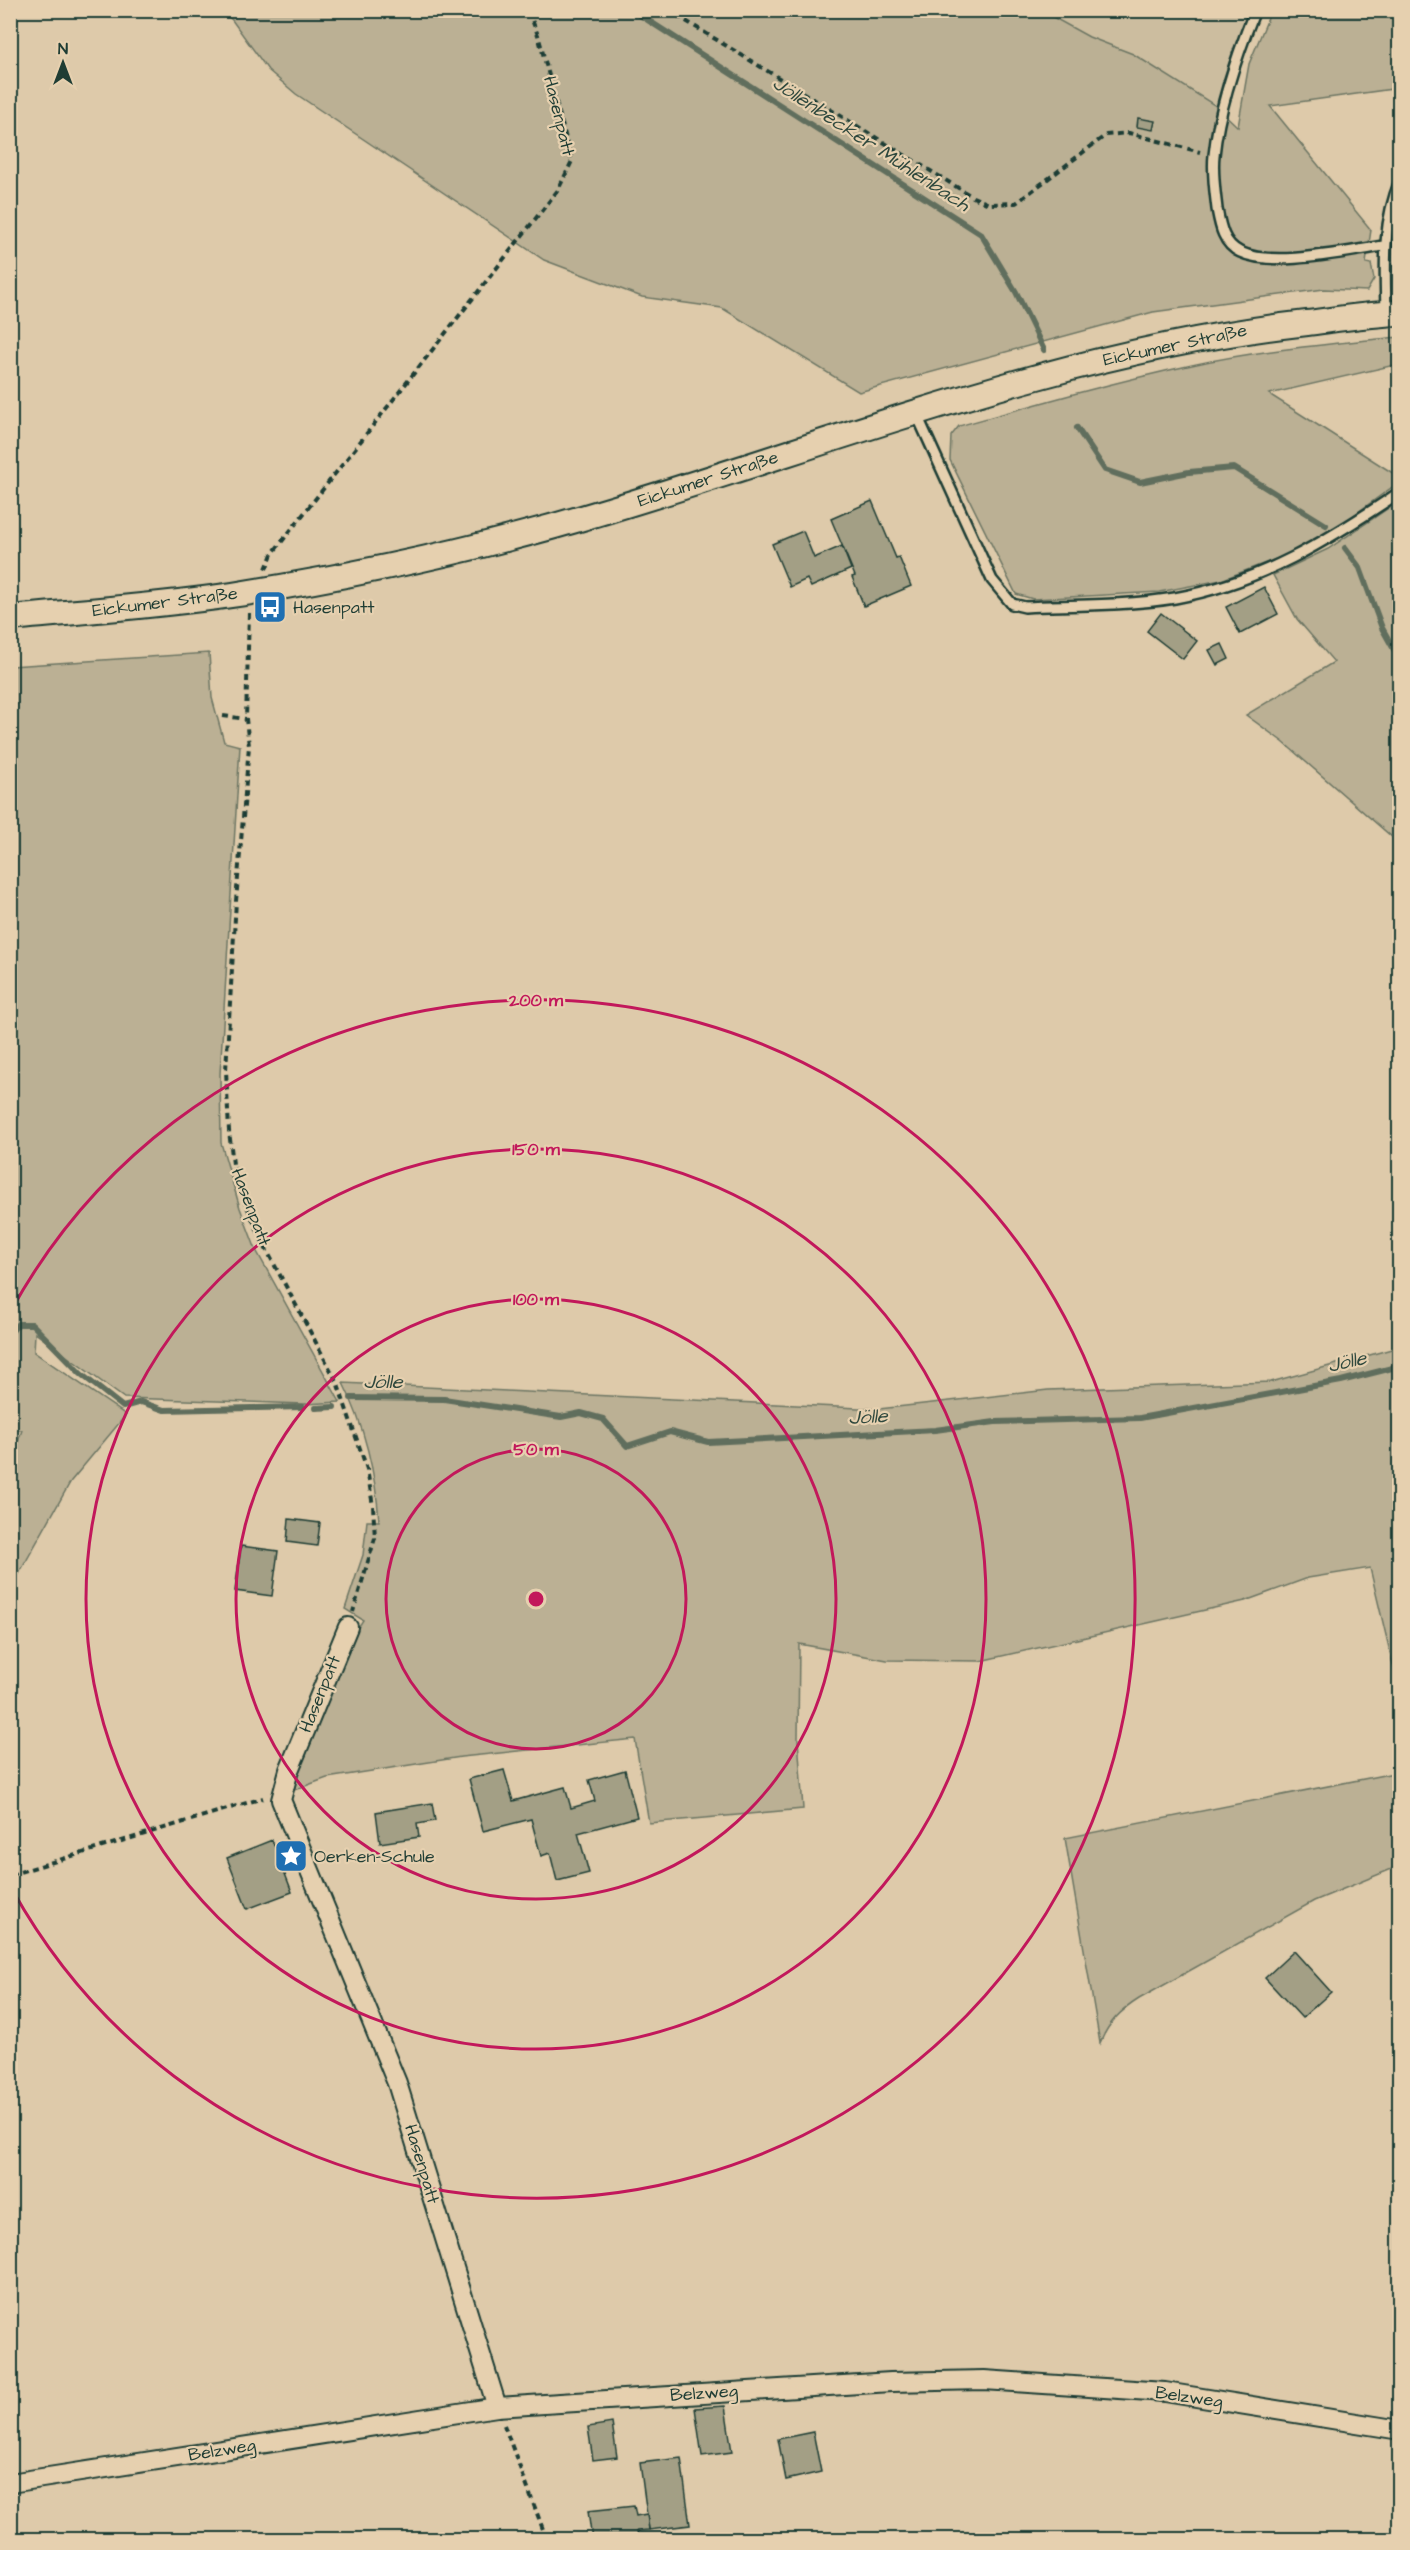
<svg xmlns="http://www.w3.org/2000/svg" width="1410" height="2550" font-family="'Architects Daughter',sans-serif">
  <rect width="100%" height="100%" fill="#decaaa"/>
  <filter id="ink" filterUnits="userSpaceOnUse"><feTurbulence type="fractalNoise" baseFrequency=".0167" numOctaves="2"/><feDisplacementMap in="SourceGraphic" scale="12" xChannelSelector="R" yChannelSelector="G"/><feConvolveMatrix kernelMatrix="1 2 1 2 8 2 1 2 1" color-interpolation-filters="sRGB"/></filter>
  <g filter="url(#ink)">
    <polygon fill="#ccbd9f" points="1042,11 1246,11 1216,106 1133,54 1089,37"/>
    <g fill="#bbb094" stroke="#6d7664" stroke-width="1.5">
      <polygon points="222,11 1042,11 1089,37 1133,54 1216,106 1238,127 1249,64 1271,11 1399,11 1399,88 1270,106 1371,230 1366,263 1371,264 1374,279 1367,291 1324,289 1153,312 859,392 722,308 642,297 544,260 296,94 268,70 232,20"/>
      <path d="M1399,337V364L1269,394L1399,477V482L1343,523L1294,552L1221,580L1159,592L1033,599L1016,594L950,460L951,436L959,426C1037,404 1114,382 1192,365C1261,350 1330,344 1399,337Z"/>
      <polygon points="1399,501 1399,843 1283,742 1246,715 1334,662 1297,619 1273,575 1328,549"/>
      <polygon points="209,653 212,698 224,742 240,746 220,1074 221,1143 240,1208 256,1250 340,1402 305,1404 124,1398 35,1333 34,1352 126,1415 71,1481 11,1588 11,1462 22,1430 10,1430 11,666"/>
      <path d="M1399,1347V1690L1370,1568L1308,1578L1245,1601L980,1661L887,1660L799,1644L798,1739L803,1809L649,1823L635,1739L461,1757L327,1778L294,1790L298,1771L352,1637L363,1620L345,1609L363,1555L367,1521H379C376,1475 364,1424 343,1383L879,1409L1048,1390L1271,1382Z"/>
      <path d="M1399,1772V1866L1314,1901L1139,1999C1120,2011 1109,2022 1100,2043L1065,1838Z"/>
    </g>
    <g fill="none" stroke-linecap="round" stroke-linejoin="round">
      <g stroke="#616e5d" stroke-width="6">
        <polyline points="632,10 981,234 1016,292 1044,350"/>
        <polyline points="1077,428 1105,470 1140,482 1189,472 1234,468 1326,525"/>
        <polyline points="1345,548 1360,568 1382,628 1400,660"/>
        <polyline points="10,1333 18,1324 32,1324 81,1374 123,1407 141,1402 164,1410 303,1407"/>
        <polyline points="351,1398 444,1399 561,1417 581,1413 603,1419 627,1446 670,1432 708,1442 935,1430 995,1422 1140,1418 1341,1381 1400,1366"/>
        <polyline points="316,1408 334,1407"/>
      </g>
    </g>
    <g fill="#a39f85" stroke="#1f3d34" stroke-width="1.5">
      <polygon points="1138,118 1155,121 1153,130 1137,127"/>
      <polygon points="872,501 896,558 899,557 911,586 864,606 852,577 855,576 831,519"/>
      <polygon points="803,531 814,558 842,546 851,569 811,587 807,579 790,587 772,544"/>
      <polygon points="1264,587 1278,614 1240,634 1226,607"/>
      <polygon points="1161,613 1197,641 1183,659 1147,631"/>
      <polygon points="1222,644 1229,659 1217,665 1209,650"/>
      <polygon points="289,1519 320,1523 317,1546 287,1542"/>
      <polygon points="241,1546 278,1551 272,1596 235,1591"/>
      <polygon points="504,1770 513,1801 565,1787 571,1808 595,1801 589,1780 625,1770 637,1817 578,1833 589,1873 557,1881 550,1853 541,1856 531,1819 483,1831 469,1779"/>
      <polygon points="432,1803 435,1821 417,1824 419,1837 380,1843 376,1812"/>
      <polygon points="272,1840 292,1892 247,1909 227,1858"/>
      <polygon points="1294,1951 1331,1992 1302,2018 1265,1978"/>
      <polygon points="725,2406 732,2452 702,2456 695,2408"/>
      <polygon points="612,2423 617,2457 593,2460 588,2427"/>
      <polygon points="813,2432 821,2472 786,2480 778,2439"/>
      <polygon points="681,2458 690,2525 649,2530 640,2463"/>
      <polygon points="634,2506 636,2516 647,2514 649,2530 637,2531 638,2536 592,2540 588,2511"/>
    </g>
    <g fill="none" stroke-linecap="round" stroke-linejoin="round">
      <defs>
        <g id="lane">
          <path d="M1255,10C1237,55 1219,106 1214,155C1212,173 1215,191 1217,209C1220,225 1223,244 1240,252C1273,268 1347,251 1384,246"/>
          <path d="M1386,312C1385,265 1382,225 1400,181"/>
          <path d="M917,415L992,580L1012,604L1025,607C1074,605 1125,606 1175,598C1260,583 1329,540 1400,492"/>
        </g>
        <g id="street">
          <polyline points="348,1627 289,1770 281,1800 397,2083 497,2407"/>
          <polyline points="10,2483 497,2407 891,2382 984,2380 1165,2392 1400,2430"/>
        </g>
        <path id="secondary" d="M10,618C84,611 158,606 232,595C359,575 485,548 609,510C839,441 1067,350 1307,323C1338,319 1369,314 1400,313"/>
      </defs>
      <use href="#lane" stroke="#1f3d34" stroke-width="14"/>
      <use href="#street" stroke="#1f3d34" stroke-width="22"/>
      <use href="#secondary" stroke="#1f3d34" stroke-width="28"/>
      <g stroke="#1f3d34" stroke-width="4" stroke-dasharray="6 4.5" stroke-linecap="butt">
        <polyline points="668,10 973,197 989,204 1016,203 1106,135 1129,133 1200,152"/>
        <polyline points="266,569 272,554 558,190 572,161 538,35 528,10"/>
        <polyline points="249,613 246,719 249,746 236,901 226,1070 229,1131 233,1164 245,1202 265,1247 337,1382 367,1469 373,1506 375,1538 353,1612"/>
        <polyline points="223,716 246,719"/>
        <polyline points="10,1875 263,1798"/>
        <polyline points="504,2425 547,2540"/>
      </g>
      <use href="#lane" stroke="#e6d0af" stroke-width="9"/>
      <use href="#street" stroke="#e6d0af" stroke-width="18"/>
      <use href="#secondary" stroke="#e6d0af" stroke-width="24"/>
    </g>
  </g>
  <g fill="none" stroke="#c2185b" stroke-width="3">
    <circle cx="536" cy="1599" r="150"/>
    <circle cx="536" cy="1599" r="300"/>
    <circle cx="536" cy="1599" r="450"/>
    <path d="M12 1309A599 599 0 1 1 12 1889"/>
  </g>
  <defs>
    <symbol id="bus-square" viewBox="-11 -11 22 22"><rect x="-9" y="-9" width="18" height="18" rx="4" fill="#1f6fb2" stroke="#e6d0af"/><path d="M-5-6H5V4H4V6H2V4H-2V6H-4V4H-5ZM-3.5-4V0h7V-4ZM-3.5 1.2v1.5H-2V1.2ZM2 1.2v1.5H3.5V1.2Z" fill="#fff"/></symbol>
    <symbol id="sight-square" viewBox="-11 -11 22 22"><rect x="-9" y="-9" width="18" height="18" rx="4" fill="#1f6fb2" stroke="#e6d0af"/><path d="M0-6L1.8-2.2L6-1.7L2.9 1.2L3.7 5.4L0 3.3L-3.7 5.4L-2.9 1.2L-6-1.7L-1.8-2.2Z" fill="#fff"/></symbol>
  </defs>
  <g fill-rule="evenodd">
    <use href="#bus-square" x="251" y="588" width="38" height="38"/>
    <use href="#sight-square" x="272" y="1837" width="38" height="38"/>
  </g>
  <g text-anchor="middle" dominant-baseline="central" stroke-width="4.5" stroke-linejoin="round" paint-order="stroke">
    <g font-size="18" fill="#1f3d34" stroke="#e6d0af">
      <text transform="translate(559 116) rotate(76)">Hasenpatt</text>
      <text transform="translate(1175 345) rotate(-12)">Eickumer Straße</text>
      <text transform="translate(708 479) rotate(-18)">Eickumer Straße</text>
      <text transform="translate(165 602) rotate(-7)">Eickumer Straße</text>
      <text transform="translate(251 1207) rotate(69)">Hasenpatt</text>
      <text transform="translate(320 1694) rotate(-68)">Hasenpatt</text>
      <text transform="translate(422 2164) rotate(73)">Hasenpatt</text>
      <text transform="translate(704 2393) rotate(-4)">Belzweg</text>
      <text transform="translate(1189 2397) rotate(8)">Belzweg</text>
      <text transform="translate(222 2450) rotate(-9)">Belzweg</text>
    </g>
    <g font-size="18" fill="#1f3d34" stroke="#e6d0af" text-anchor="start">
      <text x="293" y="607">Hasenpatt</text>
      <text x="314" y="1856">Oerken-Schule</text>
    </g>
    <g font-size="20" font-style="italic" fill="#30493e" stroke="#e6d0af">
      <text transform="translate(871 144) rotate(33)">Jöllenbecker Mühlenbach</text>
      <text transform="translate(1347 1362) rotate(-13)">Jölle</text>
      <text x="383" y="1382">Jölle</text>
      <text transform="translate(868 1417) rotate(-3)">Jölle</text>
    </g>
  </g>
  <circle cx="536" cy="1599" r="9" fill="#c2185b" stroke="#e6d0af" stroke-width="3"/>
  <g font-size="18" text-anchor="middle" font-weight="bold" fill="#c2185b" stroke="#e6d0af" stroke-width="4.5" stroke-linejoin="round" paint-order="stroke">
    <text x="536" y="1006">200 m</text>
    <text x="536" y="1155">150 m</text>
    <text x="536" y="1305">100 m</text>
    <text x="536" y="1455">50 m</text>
  </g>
  <rect width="1410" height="2550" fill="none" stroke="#e6d0af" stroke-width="36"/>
  <rect x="18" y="18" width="1374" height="2514" fill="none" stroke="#1f3d34" stroke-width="2" filter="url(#ink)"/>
  <g transform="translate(63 63)" stroke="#e6d0af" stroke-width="4.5" paint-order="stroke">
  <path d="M0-4.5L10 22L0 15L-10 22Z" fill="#1f3d34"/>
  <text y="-9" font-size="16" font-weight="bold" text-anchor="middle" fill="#1f3d34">N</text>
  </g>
</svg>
